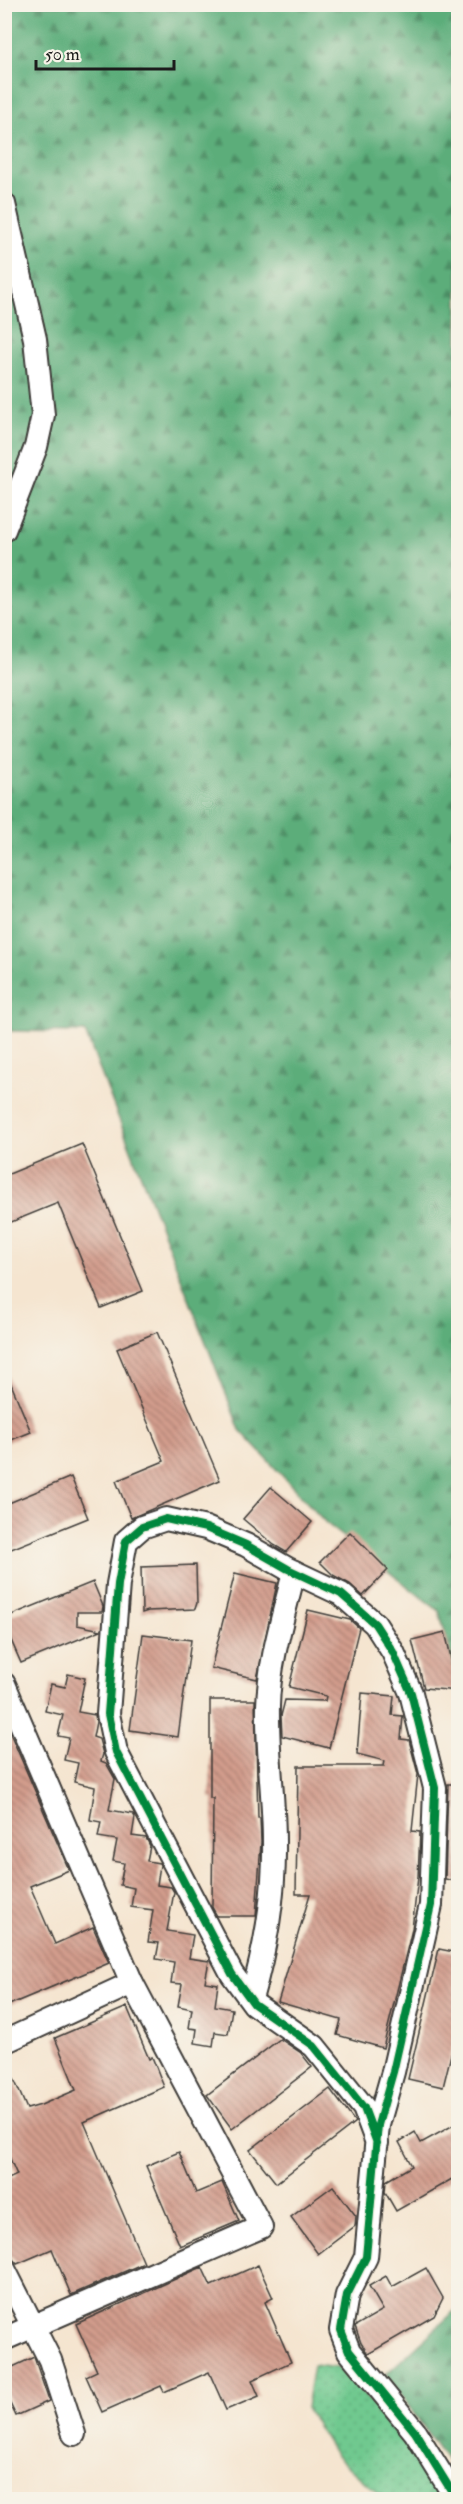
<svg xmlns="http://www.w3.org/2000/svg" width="463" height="2504" font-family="'IM FELL Double Pica',serif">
  <defs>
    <pattern id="forest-firs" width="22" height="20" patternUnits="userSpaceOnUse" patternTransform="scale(1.5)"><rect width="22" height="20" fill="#5cad7a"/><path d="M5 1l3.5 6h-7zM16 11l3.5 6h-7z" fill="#4b8c63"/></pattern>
    <pattern id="park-dots" width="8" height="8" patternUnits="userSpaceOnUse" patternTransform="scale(1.5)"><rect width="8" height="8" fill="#70c98f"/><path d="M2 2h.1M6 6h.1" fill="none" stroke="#60ac7b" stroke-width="1.8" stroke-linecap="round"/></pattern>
    <pattern id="building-back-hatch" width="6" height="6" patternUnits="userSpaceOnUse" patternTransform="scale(1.5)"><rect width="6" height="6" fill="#d29c8c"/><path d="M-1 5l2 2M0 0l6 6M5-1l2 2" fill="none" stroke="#aa7e72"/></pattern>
  </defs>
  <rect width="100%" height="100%" fill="#f7f3e8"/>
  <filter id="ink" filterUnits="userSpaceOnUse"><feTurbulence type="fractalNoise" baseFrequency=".0167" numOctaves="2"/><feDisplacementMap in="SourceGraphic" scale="12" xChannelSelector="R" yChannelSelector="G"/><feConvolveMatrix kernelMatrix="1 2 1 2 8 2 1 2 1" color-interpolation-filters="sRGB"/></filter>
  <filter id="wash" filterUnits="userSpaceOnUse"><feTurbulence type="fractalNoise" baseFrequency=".008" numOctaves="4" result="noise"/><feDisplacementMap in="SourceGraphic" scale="24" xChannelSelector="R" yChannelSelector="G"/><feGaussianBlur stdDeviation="1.35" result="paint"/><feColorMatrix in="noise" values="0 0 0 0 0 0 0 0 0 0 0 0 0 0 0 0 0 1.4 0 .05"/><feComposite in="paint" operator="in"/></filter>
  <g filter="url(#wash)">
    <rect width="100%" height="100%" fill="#f5e5d0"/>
    <g fill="url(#forest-firs)" stroke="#3c644b" stroke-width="1.5">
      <polygon points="5,5 458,5 458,1680 439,1611 326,1523 240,1430 85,1032 5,1031"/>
      <polygon points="458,2299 458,2476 386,2374 457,2309"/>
    </g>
    <polygon fill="url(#park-dots)" stroke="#467256" stroke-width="1.5" points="313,2365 338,2368 399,2432 445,2499 384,2499 336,2456 306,2408"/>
    <g id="blocks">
      <g fill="url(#building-back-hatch)">
        <polygon points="82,1144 143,1291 101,1308 58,1203 4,1225 4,1176"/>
        <polygon points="157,1332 220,1480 131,1518 116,1481 164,1461 117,1349"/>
        <polygon points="4,1367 31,1432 4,1443"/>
        <polygon points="71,1477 88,1518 4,1552 4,1505"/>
        <polygon points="271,1487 312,1522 286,1552 274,1545 243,1519"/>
        <polygon points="350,1532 388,1570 363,1596 350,1584 333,1575 320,1562"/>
        <polygon points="196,1565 197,1603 195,1609 148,1611 142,1613 141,1567"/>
        <polygon points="235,1573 277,1583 257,1679 211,1668"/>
        <polygon points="93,1582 103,1606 102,1612 77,1612 77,1625 101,1630 21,1663 4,1624 4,1618"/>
        <polygon points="308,1610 350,1620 359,1628 329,1748 282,1736 281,1716 285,1700 325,1701 326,1696 289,1687"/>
        <polygon points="445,1632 459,1691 424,1688 412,1640"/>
        <polygon points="143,1634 191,1640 178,1737 130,1730"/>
        <polygon points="68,1674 85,1678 78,1712 95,1715 96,1722 93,1737 99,1739 103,1754 101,1761 106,1763 115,1779 109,1810 133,1814 135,1817 132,1836 146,1838 150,1846 147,1861 159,1863 160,1865 157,1885 171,1887 174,1892 167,1931 193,1935 189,1958 209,1961 205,1982 218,1984 215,2006 232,2009 228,2034 215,2032 213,2046 195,2043 197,2029 189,2028 192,2009 178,2006 182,1984 171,1983 174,1962 156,1959 159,1943 148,1942 153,1910 131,1907 134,1888 120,1885 124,1863 113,1861 117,1840 98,1837 101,1822 90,1820 95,1787 74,1782 78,1763 64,1760 69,1738 58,1736 63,1715 45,1711 51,1684 65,1687"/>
        <polygon points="362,1693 394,1696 392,1715 403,1716 401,1739 409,1740 418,1774 412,1831 420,1832 418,1877 412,1929 383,2048 337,2035 341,2020 278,2002 310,1894 296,1894 298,1766 384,1766 385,1761 357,1754"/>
        <polygon points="210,1700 255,1700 258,1818 260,1818 261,1842 256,1916 217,1916 212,1907 213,1798 210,1798"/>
        <polygon points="4,1719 69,1870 30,1886 55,1944 93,1927 109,1963 4,2007"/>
        <polygon points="448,1784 459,1784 459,1882 445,1879"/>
        <polygon points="439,1949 459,1953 459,2022 443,2087 408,2079"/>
        <polygon points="127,2007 149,2059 152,2057 164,2087 84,2122 144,2263 71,2295 52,2249 17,2264 12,2258 4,2256 4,2181 17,2175 4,2145 4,2056 27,2109 41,2105 76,2090 55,2038"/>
        <polygon points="280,2039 301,2053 312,2067 232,2129 207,2095"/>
        <polygon points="330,2089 355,2122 276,2183 250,2150"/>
        <polygon points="459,2122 459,2175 396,2211 385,2192 386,2181 412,2166 399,2142 415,2132 421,2143"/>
        <polygon points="179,2152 196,2193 222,2182 239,2221 180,2246 146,2166"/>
        <polygon points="333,2186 356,2216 355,2226 318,2254 291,2217"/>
        <polygon points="258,2265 273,2298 265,2302 291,2362 252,2380 259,2396 226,2410 209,2372 164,2392 161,2386 102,2412 86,2376 97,2371 76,2324 202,2267 211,2286"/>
        <polygon points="426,2268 443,2298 434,2316 368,2354 361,2343 355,2326 383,2310 369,2286 386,2276 392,2287"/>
        <polygon points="34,2357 49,2401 16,2416 4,2391 4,2371"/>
      </g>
    </g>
  </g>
  <g filter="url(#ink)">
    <use href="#blocks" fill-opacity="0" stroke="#3d3a37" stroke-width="1.5"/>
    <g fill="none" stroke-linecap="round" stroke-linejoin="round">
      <defs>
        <g id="minor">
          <polyline points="4,204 35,339 43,415 36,447 4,530"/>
          <polyline points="4,1684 132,1983 261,2227 4,2339"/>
          <path d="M251,1999C266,1947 275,1896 274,1842C274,1797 267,1752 268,1706C269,1661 284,1615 294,1572"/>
          <polyline points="4,2042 132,1983"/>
          <polyline points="377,2143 364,2108 314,2046 254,2004 232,1974 116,1752 108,1714 118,1584 126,1541 142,1527 166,1519 206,1528 246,1545 288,1569 341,1594 375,1624 393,1652 411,1693 435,1788 431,1905 393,2072 378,2125 366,2257 347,2295 341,2330 349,2351 415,2432 457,2500"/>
          <polyline points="4,2269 50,2360 74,2434"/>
        </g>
      </defs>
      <use href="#minor" stroke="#3d3a37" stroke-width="26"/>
      <use href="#minor" stroke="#fff" stroke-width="22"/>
      <defs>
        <polyline id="cycleway" points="377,2143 364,2108 314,2046 254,2004 232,1974 116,1752 108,1714 118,1584 126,1541 142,1527 166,1519 206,1528 246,1545 288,1569 341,1594 375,1624 393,1652 411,1693 435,1788 431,1905 393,2072 378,2125 366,2257 347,2295 341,2330 349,2351 415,2432 457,2500"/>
      </defs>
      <use href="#cycleway" stroke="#f7f3e8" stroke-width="11"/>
      <use href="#cycleway" stroke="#00873e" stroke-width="8"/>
    </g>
  </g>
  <rect width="463" height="2504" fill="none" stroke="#f7f3e8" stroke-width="24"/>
  <path d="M36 60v9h138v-9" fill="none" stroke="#1c1c1c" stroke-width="3"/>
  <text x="45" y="60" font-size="18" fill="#1c1c1c" stroke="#f7f3e8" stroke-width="4.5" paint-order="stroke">50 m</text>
</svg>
